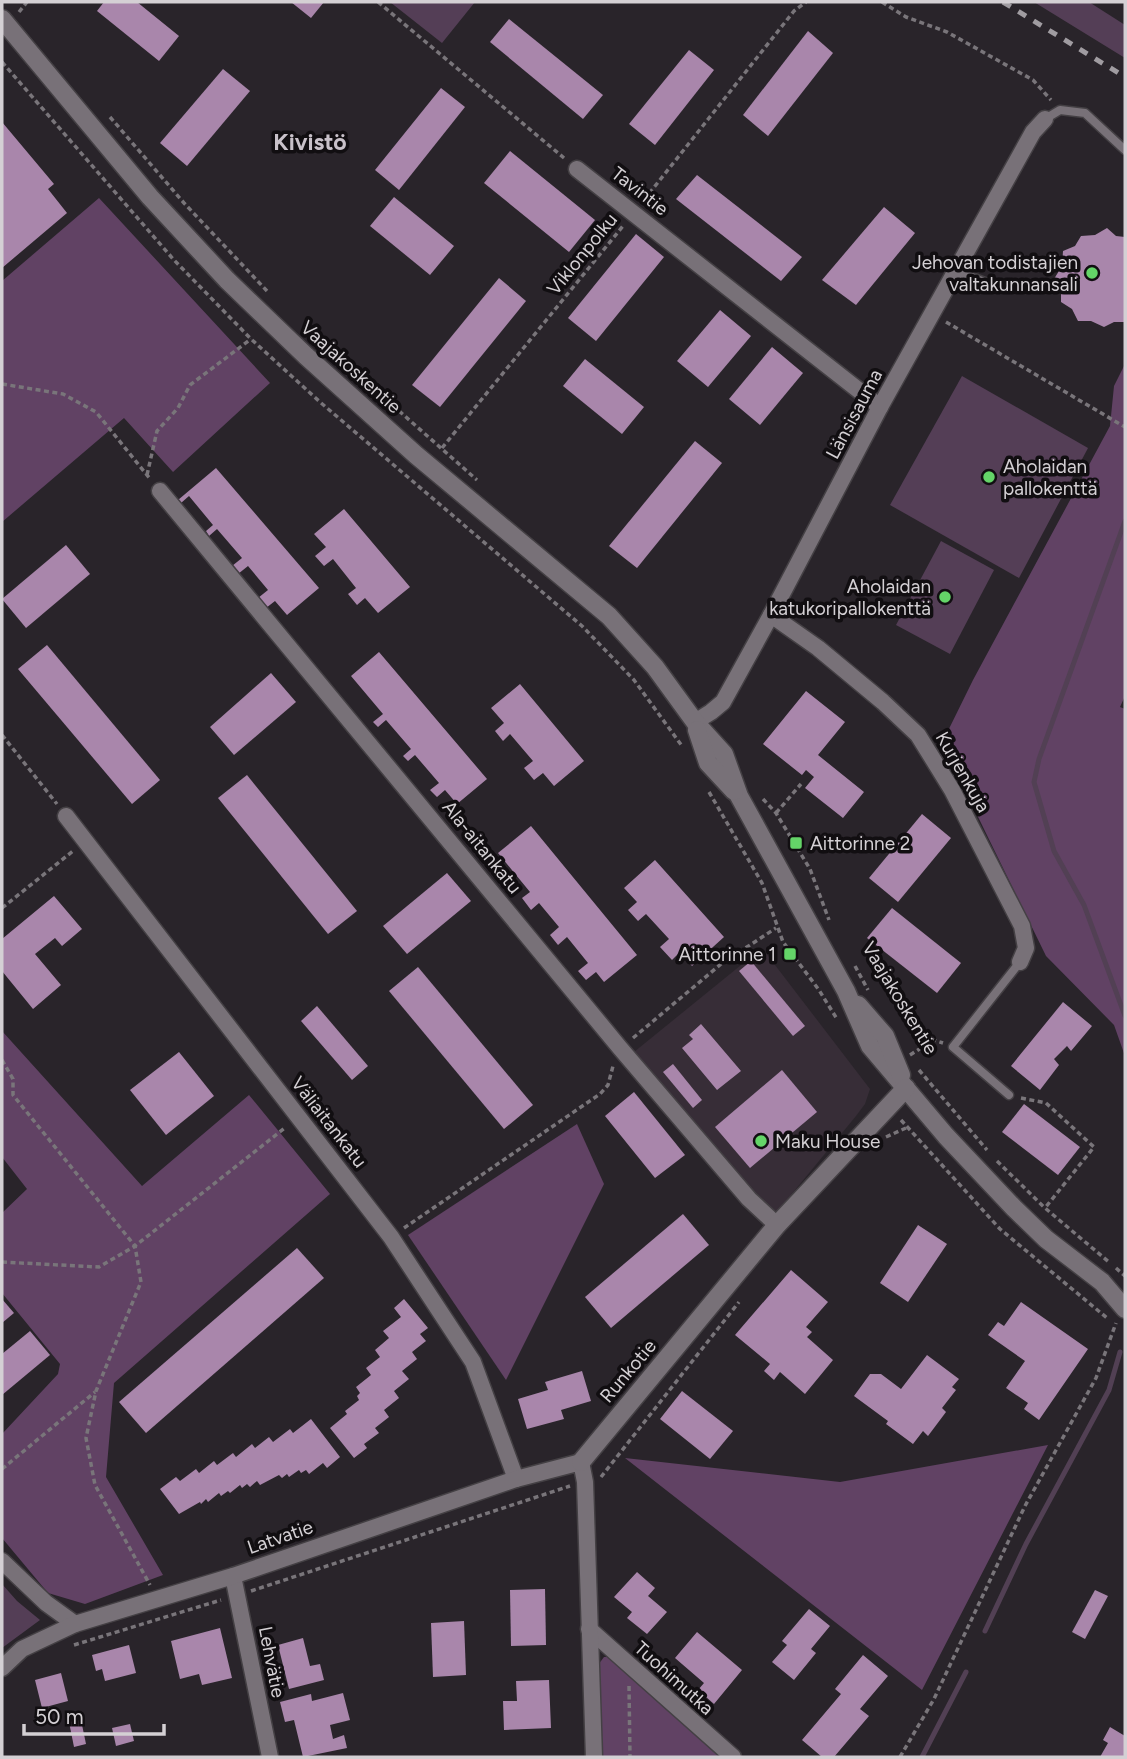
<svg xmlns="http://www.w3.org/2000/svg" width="1127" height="1759" font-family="Figtree,sans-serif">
  <rect width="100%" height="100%" fill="#29242a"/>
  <polygon fill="#372d37" points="762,948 870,1089 865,1104 856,1116 777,1212 755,1195 634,1052"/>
  <g fill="#543e56">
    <polygon points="390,2 475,2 442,43"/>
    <polygon points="1034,2 1089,2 1125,25 1125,58"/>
    <polygon points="962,376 1088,448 1019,578 890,505"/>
    <polygon points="941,541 994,570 950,654 896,625"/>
    <polygon points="2,1584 17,1601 40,1620 2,1648"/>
  </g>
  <g fill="#614264">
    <polygon points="99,198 270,383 173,472 124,418 2,522 2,281"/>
    <polygon points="1125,364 1125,696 1120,707 1125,709 1125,1056 1114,1025 1046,956 942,743 973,680 1110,426 1114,386"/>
    <polygon points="2,1031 142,1186 249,1095 330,1194 114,1383 106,1477 163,1575 85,1604 48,1593 2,1538 2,1434 58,1374 60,1364 2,1293 2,1213 27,1189 2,1157"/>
    <polygon points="577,1124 604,1184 506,1380 408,1235"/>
    <polygon points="1048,1445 922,1690 625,1458 840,1482"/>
    <polygon points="604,1657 612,1657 719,1757 601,1757 598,1665"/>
  </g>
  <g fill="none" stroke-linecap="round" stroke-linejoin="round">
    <g stroke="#524054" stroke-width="5">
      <polyline points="1125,521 1039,759 1034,782 1054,851 1084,905 1125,1016"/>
      <polyline points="985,1631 1026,1544 1109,1390 1120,1352"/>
      <polyline points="922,1757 966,1672"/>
    </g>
  </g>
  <g fill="#a986ab">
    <polygon points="104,2 137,2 179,36 159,61 97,11"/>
    <polygon points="291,2 324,2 311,18"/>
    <polygon points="509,19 603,95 583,119 490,42"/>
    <polygon points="808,31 833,53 768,136 743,115"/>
    <polygon points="689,50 714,70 655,145 629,124"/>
    <polygon points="223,69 250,91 187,166 160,143"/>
    <polygon points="441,88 465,107 399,190 375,170"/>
    <polygon points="2,122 54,184 48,189 67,213 2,268"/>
    <polygon points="510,151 595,220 569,252 484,183"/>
    <polygon points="697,175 802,257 781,281 676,199"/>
    <polygon points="394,197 454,246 430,275 370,226"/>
    <polygon points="884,207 915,233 856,305 822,280"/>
    <polygon points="1107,228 1116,236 1125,237 1125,322 1114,322 1104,327 1091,321 1078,321 1072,309 1061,302 1061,288 1054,279 1062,266 1063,251 1075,246 1081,236 1095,235"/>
    <polygon points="636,234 664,257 596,341 568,318"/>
    <polygon points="499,278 526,301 440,407 412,385"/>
    <polygon points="720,310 751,336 708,387 677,361"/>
    <polygon points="772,347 803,373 760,425 729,399"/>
    <polygon points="585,359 644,407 622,434 563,386"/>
    <polygon points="695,441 722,463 637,568 609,546"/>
    <polygon points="216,468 319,588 287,615 275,601 266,608 258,598 268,590 248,566 238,574 232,566 242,558 217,529 209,536 206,531 213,525 189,496 181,503 178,500"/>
    <polygon points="344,509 410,587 378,613 365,598 357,605 348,594 356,588 333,559 324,566 315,556 326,547 314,534"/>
    <polygon points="66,545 90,574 26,628 2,599"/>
    <polygon points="47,645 160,780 132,804 18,669"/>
    <polygon points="379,652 487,779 457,804 445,790 437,797 430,790 439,783 415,755 408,761 403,756 411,749 386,720 378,727 373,722 383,714 351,676"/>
    <polygon points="271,673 296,702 234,755 210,727"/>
    <polygon points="520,684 584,761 554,786 543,773 534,780 524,768 533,761 510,734 503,741 495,731 504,723 491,708"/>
    <polygon points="806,691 845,722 818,755 864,792 843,818 805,788 814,777 806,770 802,775 763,744"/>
    <polygon points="247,775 357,911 328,934 218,798"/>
    <polygon points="922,814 951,838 898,902 869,878"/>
    <polygon points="531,826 637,955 604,982 596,972 586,980 578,971 588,963 567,937 558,945 550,935 559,927 539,903 531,910 522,898 530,892 498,853"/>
    <polygon points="655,860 724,937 692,966 680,952 672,960 660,947 669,939 646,914 638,921 628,910 637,902 624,888"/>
    <polygon points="447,873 471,901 407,954 383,926"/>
    <polygon points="54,896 82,929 62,946 55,938 35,954 61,985 33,1009 2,971 2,939"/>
    <polygon points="892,908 961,963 937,993 867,938"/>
    <polygon points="751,961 805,1026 793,1036 739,971"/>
    <polygon points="418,967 533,1105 504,1129 389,991"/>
    <polygon points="1063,1002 1092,1026 1071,1051 1067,1046 1054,1059 1059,1065 1040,1090 1011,1066"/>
    <polygon points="317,1006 368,1066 352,1080 301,1021"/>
    <polygon points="701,1024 741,1071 717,1090 682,1048 693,1039 689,1035"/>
    <polygon points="179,1052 214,1096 166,1135 130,1090"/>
    <polygon points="673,1064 702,1100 693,1108 663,1072"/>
    <polygon points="782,1070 817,1112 750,1168 715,1127"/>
    <polygon points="634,1092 685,1155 655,1178 605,1116"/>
    <polygon points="1024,1104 1080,1147 1058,1175 1002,1132"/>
    <polygon points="683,1214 709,1245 611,1328 585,1297"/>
    <polygon points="918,1225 947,1244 908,1302 880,1283"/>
    <polygon points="297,1248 324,1278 146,1433 119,1402"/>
    <polygon points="791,1270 828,1302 806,1327 812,1332 807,1337 833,1360 805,1394 780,1372 774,1380 764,1371 770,1364 735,1335"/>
    <polygon points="2,1299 14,1313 2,1323"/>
    <polygon points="404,1299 428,1328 420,1334 426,1341 412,1352 417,1359 402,1371 409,1379 394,1391 399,1398 384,1410 389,1417 375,1428 379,1433 364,1444 367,1448 354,1458 330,1428 347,1414 345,1411 359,1400 357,1396 360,1393 356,1387 371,1375 366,1368 380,1357 375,1350 389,1338 383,1331 401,1317 394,1308"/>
    <polygon points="1021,1302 1088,1349 1039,1420 1024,1409 1028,1403 1006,1388 1025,1361 988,1335 998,1322 1004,1326"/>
    <polygon points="30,1331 50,1355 2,1395 2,1354"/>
    <polygon points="927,1355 959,1379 952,1387 956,1390 942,1408 946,1412 928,1436 923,1431 913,1444 886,1424 888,1421 854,1396 870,1374 881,1374 901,1389"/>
    <polygon points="582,1371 591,1401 561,1410 564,1419 527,1429 518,1399 548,1390 545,1382"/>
    <polygon points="682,1391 733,1431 710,1459 660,1419"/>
    <polygon points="311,1419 340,1457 327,1468 323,1463 309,1474 306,1470 301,1473 299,1470 289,1477 287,1474 282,1478 279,1475 260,1485 257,1481 250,1487 247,1484 242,1488 240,1485 230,1493 228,1491 221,1496 219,1493 208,1502 206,1499 201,1504 200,1502 179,1514 160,1489 176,1477 180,1481 196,1469 199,1473 214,1461 217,1465 233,1453 236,1457 252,1444 255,1448 269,1437 273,1442 290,1429 293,1433"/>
    <polygon points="637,1572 655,1588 648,1596 667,1612 647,1634 627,1618 632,1612 614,1597"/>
    <polygon points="545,1589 546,1645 511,1646 510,1590"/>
    <polygon points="1095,1590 1108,1596 1085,1639 1072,1632"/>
    <polygon points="809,1609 830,1626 811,1649 816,1653 794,1680 772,1662 787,1645 782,1641"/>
    <polygon points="464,1621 466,1675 433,1677 431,1623"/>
    <polygon points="220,1628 232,1678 202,1685 199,1674 180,1679 171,1641"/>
    <polygon points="697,1632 742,1670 714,1704 698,1690 704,1683 675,1658"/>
    <polygon points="303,1638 310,1666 320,1664 324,1680 289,1689 278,1645"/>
    <polygon points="129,1645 136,1673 105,1681 102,1669 96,1671 92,1655"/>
    <polygon points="863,1655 888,1676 860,1709 869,1716 834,1757 822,1757 802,1740 841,1694 835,1689"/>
    <polygon points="61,1673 68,1701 42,1708 35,1680"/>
    <polygon points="549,1680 551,1728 504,1730 503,1701 517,1701 516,1681"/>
    <polygon points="343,1693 350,1720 330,1725 333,1739 344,1735 347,1748 303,1757 294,1720 285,1722 280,1702 311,1694 312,1701"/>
    <polygon points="81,1720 86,1744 74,1747 69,1722"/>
    <polygon points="130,1724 134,1741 116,1746 112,1728"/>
    <polygon points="1110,1727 1125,1736 1125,1757 1100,1757 1108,1743 1103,1740"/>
  </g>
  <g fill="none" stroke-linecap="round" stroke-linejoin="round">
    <defs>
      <g id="lane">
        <polyline points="1045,119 1060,110 1085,113 1125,150"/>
        <polyline points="956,271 995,286"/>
        <polyline points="1009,1095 953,1047 1020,962"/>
      </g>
      <g id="street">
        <polyline points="577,169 880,407"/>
        <polyline points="160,491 620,1048 749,1199 777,1225"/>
        <polyline points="771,615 818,648 883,702 918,735 952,790 1022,926 1026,948 1020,962"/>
        <polyline points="695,722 711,712 723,702 771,615 880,407 1033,132 1045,119"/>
        <polyline points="66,816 391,1237 473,1362 516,1479"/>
        <polyline points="2,1561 46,1603 75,1624"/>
        <polyline points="233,1576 270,1757"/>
        <polyline points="589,1629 733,1757"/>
        <polyline points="2,1668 22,1649 75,1624 233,1576 516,1479 581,1462 585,1482 594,1757"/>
      </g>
      <g id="secondary">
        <polyline points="2,19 150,197 227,280 306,356 416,455 609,616 655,667 695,722 724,754 739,796 846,991 870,1046 946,1136 1014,1208 1046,1239 1102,1282 1125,1309"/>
        <polyline points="697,730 708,763 734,791"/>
        <polyline points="858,1005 885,1036 901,1075"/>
        <polyline points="581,1462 777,1225 906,1088"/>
      </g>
    </defs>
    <use href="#lane" stroke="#444044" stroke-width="11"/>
    <use href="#street" stroke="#444044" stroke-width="19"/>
    <use href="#secondary" stroke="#444044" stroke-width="21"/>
    <g stroke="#79757a" stroke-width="3.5" stroke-dasharray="5 3.5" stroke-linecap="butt">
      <polyline points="378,2 564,158"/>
      <polyline points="882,2 906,17 947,32 1033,80 1051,100"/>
      <polyline points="19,12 27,2"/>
      <polyline points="2,62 174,260 251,339 320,402 582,626 634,680 682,746"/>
      <polyline points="110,117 184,203 267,291"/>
      <polyline points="644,200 794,11 806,2"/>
      <polyline points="946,322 1125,427"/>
      <polyline points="310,332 477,480"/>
      <polyline points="2,384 63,394 96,412 151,480"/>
      <polyline points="442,448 623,226"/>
      <polyline points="147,475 157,431 178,408 190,385 251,339"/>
      <polyline points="2,735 57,804"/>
      <polyline points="709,792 762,883 783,942 819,990 837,1019"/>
      <polyline points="763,799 776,813 810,869 829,920"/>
      <polyline points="776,813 801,784"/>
      <polyline points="2,908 73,851"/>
      <polyline points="855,966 868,990"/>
      <polyline points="633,1038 721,964 776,928"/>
      <polyline points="910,1055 934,1040 943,1043"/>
      <polyline points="2,1060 13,1079 13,1095 135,1246 141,1282 96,1391 86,1438 95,1485 150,1585"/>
      <polyline points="919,1070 987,1150"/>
      <polyline points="1021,1098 1046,1103 1094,1147 1045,1208"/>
      <polyline points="901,1120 1000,1229 1107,1318"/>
      <polyline points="886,1137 906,1128"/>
      <polyline points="997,1161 1045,1208 1110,1263"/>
      <polyline points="404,1228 600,1094 608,1085 613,1066"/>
      <polyline points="2,1262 99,1267 135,1246 286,1127"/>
      <polyline points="1116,1268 1125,1276"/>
      <polyline points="2,1469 95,1392"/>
      <polyline points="601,1477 739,1302"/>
      <polyline points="251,1591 570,1486"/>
      <polyline points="74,1645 221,1600"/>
      <polyline points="629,1686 630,1757"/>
      <polyline points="900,1757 934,1699 1025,1506 1096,1378 1116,1323"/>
    </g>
    <use href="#lane" stroke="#787178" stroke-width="8"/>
    <use href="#street" stroke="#787178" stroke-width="16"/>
    <use href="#secondary" stroke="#787178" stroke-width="18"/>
    <polyline stroke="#a09ca1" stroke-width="5" stroke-dasharray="9 9" stroke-linecap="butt" points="1003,2 1125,77"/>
  </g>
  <g fill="#64d468" stroke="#110e11" stroke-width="2.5">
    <circle cx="1092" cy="273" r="7"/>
    <circle cx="989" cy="477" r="7"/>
    <circle cx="945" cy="597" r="7"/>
    <rect x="789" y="836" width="14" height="14" rx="3.5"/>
    <rect x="783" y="947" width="14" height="14" rx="3.5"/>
    <circle cx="761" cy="1141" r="7"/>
  </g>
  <g text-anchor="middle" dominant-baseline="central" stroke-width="7" stroke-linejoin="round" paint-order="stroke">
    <g font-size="19" fill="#d4d0d4" stroke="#110e11">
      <text transform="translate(640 191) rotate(38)">Tavintie</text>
      <text transform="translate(582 254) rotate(-51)">Viklonpolku</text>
      <text transform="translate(351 367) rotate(42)">Vaajakoskentie</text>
      <text transform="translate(854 414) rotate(-62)">Länsisauma</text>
      <text transform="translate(963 772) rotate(60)">Kurjenkuja</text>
      <text transform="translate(482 847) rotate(51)">Ala-aitankatu</text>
      <text transform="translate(900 998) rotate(59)">Vaajakoskentie</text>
      <text transform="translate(329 1122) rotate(52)">Väliaitankatu</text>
      <text transform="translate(628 1371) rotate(-50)">Runkotie</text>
      <text transform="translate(280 1537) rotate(-19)">Latvatie</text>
      <text transform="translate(272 1662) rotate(79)">Lehvätie</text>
      <text transform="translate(674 1678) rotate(42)">Tuohimutka</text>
    </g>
    <g font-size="19" fill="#d4d0d4" stroke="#110e11" text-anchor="end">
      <text x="1078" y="262">Jehovan todistajien<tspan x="1078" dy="22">valtakunnansali</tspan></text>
      <text x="1003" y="466" text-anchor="start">Aholaidan<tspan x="1003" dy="22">pallokenttä</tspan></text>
      <text x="931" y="586">Aholaidan<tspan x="931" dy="22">katukoripallokenttä</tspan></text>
      <text x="810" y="843" text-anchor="start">Aittorinne 2</text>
      <text x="776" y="954">Aittorinne 1</text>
      <text x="775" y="1141" text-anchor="start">Maku House</text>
    </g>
    <g font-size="23" font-weight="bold" fill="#c8c1c9" stroke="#110e11">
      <text x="310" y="142">Kivistö</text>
    </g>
  </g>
  <rect width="1127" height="1759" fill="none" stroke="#d4d0d4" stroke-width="7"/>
  <path d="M24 1724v10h140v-10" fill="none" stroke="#d4d0d4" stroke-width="3.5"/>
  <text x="35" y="1724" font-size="21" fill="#d4d0d4" stroke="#110e11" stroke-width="5" paint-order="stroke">50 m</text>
</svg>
